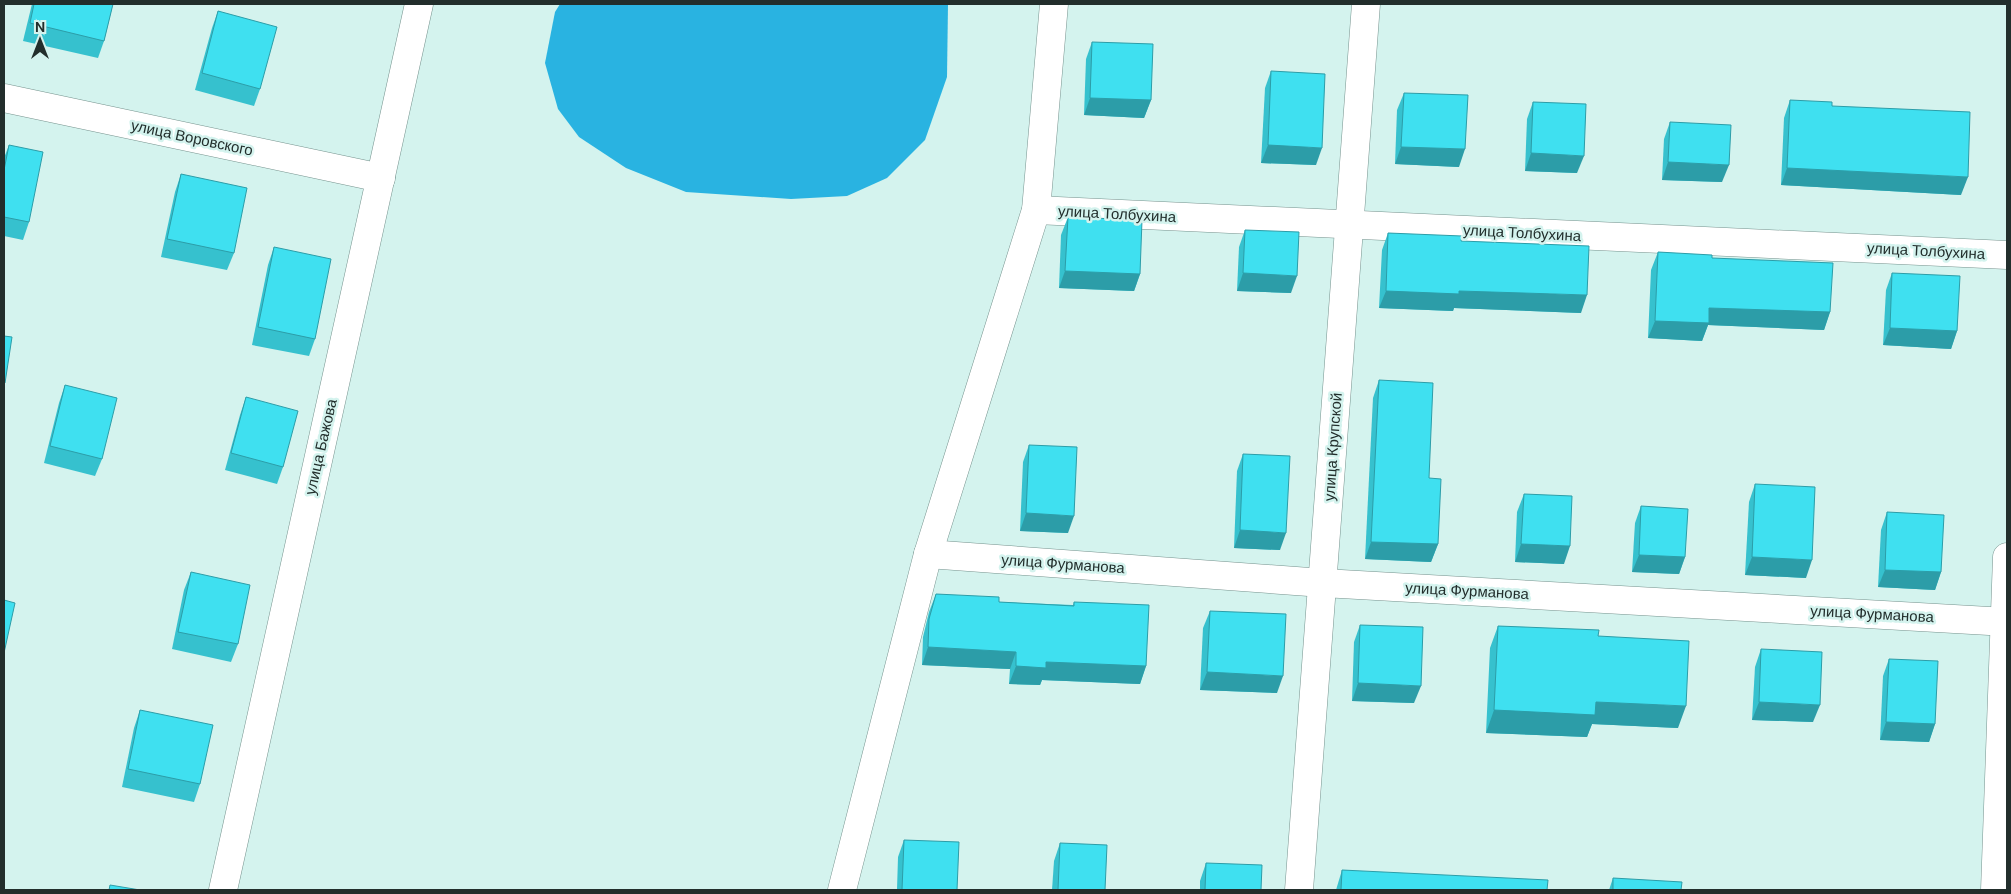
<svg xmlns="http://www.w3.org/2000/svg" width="2011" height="894" font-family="'DM Sans',sans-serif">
  <rect width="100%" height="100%" fill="#d4f3ee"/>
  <polygon fill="#29b3e1" points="560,4 948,4 947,77 925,140 887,178 847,196 791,199 686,192 626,168 579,137 558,109 545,63 555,12"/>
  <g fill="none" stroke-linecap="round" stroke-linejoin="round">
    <defs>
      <g id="street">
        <polyline points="4,98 381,178"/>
        <polyline points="1036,210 2007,255"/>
        <polyline points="928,554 1323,583 2007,622"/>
        <polyline points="223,890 419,4"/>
        <polyline points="842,890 928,554 1036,210 1054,4"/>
        <polyline points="1299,890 1366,4"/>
      </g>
      <polyline id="secondary" points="1995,890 2007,557"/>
    </defs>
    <use href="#street" stroke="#76938e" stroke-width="29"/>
    <use href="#secondary" stroke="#76938e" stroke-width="29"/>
    <use href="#street" stroke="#fff" stroke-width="28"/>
    <use href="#secondary" stroke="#fff" stroke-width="28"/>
  </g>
  <g fill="#36c1ce">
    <polygon points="32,4 113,4 104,41 98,58 23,41"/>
    <polygon points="218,11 260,89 254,106 195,90 212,28"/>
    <polygon points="1092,42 1151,100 1144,118 1084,115 1086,59"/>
    <polygon points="1271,71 1316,165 1261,163 1265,88"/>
    <polygon points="1404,93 1459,167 1395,164 1397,110"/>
    <polygon points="1790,100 1832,106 1961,195 1781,185 1784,118"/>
    <polygon points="1533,102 1577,173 1525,171 1527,119"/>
    <polygon points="1670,122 1722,182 1662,180 1664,139"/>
    <polygon points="9,145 29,222 23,240 4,236 4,158"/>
    <polygon points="181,174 234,253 227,270 161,257 175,192"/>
    <polygon points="1068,217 1140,274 1134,291 1059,288 1061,235"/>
    <polygon points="1245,230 1291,293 1237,291 1239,247"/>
    <polygon points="1388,233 1461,241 1581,313 1454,308 1453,311 1379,308 1382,250"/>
    <polygon points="274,247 315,339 309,356 252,345 268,265"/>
    <polygon points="1658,252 1712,258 1830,312 1824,330 1708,325 1702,341 1648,338 1651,270"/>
    <polygon points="1892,273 1957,331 1951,349 1883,345 1886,290"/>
    <polygon points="1379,380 1429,478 1438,544 1431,562 1365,559 1373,398"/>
    <polygon points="65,385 102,459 95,476 44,463 59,403"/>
    <polygon points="246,397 283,467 277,484 225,470 240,415"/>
    <polygon points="1029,445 1068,533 1020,531 1023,462"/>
    <polygon points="1243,454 1280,550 1234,548 1237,471"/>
    <polygon points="1755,484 1806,578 1745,575 1749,502"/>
    <polygon points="1524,494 1564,564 1515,562 1517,512"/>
    <polygon points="1641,506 1685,557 1679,574 1632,572 1635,523"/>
    <polygon points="1887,512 1941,572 1935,590 1878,587 1881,530"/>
    <polygon points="191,572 238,644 231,662 172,649 184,590"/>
    <polygon points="936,594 999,602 1073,605 1074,602 1146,666 1140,684 1042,680 1040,685 1009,684 1010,669 922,665 923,637 929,612"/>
    <polygon points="1210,611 1277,693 1200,690 1203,628"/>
    <polygon points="1360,625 1414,703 1352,701 1354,642"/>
    <polygon points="1498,626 1598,636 1678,728 1592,724 1587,737 1486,733 1490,648"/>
    <polygon points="1761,649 1813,722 1752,720 1755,667"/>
    <polygon points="1889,659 1935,724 1929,742 1880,740 1883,676"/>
    <polygon points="140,710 200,784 194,802 122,787 134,728"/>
    <polygon points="904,840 957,890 897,890 898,857"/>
    <polygon points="1060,843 1105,890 1052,890 1054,861"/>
    <polygon points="1206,863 1261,890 1200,890 1200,881"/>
    <polygon points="1342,870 1547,890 1336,890"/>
    <polygon points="1613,878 1681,890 1609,890"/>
  </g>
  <g fill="#2c9da8">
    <polygon points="1090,98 1151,100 1144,118 1084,115"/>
    <polygon points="1268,145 1322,148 1316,165 1261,163"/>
    <polygon points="1401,147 1465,149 1459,167 1395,164"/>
    <polygon points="1531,153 1584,156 1577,173 1525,171"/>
    <polygon points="1668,162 1729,165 1722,182 1662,180"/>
    <polygon points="1787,168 1968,177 1961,195 1781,185"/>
    <polygon points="1065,271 1140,274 1134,291 1059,288"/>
    <polygon points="1243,273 1297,276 1291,293 1237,291"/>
    <polygon points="1386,291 1459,291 1587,295 1581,313 1454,308 1453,311 1379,308"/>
    <polygon points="1709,308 1830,312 1824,330 1708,325 1702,341 1648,338 1655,321"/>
    <polygon points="1890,328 1957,331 1951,349 1883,345"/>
    <polygon points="1026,513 1074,516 1068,533 1020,531"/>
    <polygon points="1240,530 1286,533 1280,550 1234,548"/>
    <polygon points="1371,542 1438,544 1431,562 1365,559"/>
    <polygon points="1521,544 1570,546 1564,564 1515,562"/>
    <polygon points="1639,555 1685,557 1679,574 1632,572"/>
    <polygon points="1752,557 1812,560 1806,578 1745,575"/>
    <polygon points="1885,570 1941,572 1935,590 1878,587"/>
    <polygon points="928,647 1016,652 1010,669 922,665"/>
    <polygon points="1046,662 1146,666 1140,684 1042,680 1040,685 1009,684 1016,666"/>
    <polygon points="1207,672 1283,676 1277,693 1200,690"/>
    <polygon points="1358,683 1421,686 1414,703 1352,701"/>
    <polygon points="1596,702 1686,706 1678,728 1592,724 1587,737 1486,733 1494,710"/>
    <polygon points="1759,702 1820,705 1813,722 1752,720"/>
    <polygon points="1886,722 1935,724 1929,742 1880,740"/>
  </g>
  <g fill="#3fe0f0" stroke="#2c9da8">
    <polygon points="34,4 113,4 104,41 30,23"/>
    <polygon points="218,11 277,27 260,89 202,73"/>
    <polygon points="1092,42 1153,44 1151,100 1090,98"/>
    <polygon points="1271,71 1325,74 1322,148 1268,145"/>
    <polygon points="1404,93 1468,95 1465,149 1401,147"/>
    <polygon points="1790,100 1832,102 1832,106 1970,112 1968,177 1787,168"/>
    <polygon points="1533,102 1586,104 1584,156 1531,153"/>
    <polygon points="1670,122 1731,125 1729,165 1668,162"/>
    <polygon points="9,145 43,152 29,222 4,217 4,170"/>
    <polygon points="181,174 247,188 234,253 167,239"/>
    <polygon points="1068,217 1142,220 1140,274 1065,271"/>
    <polygon points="1245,230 1299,232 1297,276 1243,273"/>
    <polygon points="1388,233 1462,236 1461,241 1589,246 1587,295 1459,291 1459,294 1386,291"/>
    <polygon points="274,247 331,259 315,339 258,327"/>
    <polygon points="1658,252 1712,255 1712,258 1833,263 1830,312 1709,308 1709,323 1655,321"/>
    <polygon points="1892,273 1960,276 1957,331 1890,328"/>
    <polygon points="4,336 12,337 5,383 4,383"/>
    <polygon points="1379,380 1433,383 1429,478 1441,479 1438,544 1371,542"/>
    <polygon points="65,385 117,398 102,459 50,446"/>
    <polygon points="246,397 298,411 283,467 231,453"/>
    <polygon points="1029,445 1077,447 1074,516 1026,513"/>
    <polygon points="1243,454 1290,456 1286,533 1240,530"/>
    <polygon points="1755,484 1815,487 1812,560 1752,557"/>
    <polygon points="1524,494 1572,496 1570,546 1521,544"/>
    <polygon points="1641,506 1688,509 1685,557 1639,555"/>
    <polygon points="1887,512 1944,515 1941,572 1885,570"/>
    <polygon points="191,572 250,585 238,644 178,632"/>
    <polygon points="936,594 999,597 999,602 1074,606 1074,602 1149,605 1146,666 1046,662 1046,668 1016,666 1016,652 928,647 929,619"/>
    <polygon points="4,600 15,603 4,653"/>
    <polygon points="1210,611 1286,614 1283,676 1207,672"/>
    <polygon points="1360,625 1423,627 1421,686 1358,683"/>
    <polygon points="1498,626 1599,630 1598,636 1689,641 1686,706 1596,702 1595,715 1494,710"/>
    <polygon points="1761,649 1822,652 1820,705 1759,702"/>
    <polygon points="1889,659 1938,661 1935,724 1886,722"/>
    <polygon points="140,710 213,725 200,784 128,769"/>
    <polygon points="904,840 959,842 957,890 902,890"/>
    <polygon points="1060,843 1107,845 1105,890 1058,890"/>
    <polygon points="1206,863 1262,865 1261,890 1205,890"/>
    <polygon points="1342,870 1548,880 1547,890 1341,890"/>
    <polygon points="1613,878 1682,882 1681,890 1613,890"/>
    <polygon points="110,885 140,890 109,890"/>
  </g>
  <g text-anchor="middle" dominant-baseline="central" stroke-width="5" stroke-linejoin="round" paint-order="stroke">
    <g font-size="15" fill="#222e2c" stroke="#d4f3ee">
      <text transform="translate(192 138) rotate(12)">улица Воровского</text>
      <text transform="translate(1117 214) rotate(3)">улица Толбухина</text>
      <text transform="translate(1522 233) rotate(3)">улица Толбухина</text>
      <text transform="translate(1926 251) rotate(3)">улица Толбухина</text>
      <text transform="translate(321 447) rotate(-77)">улица Бажова</text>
      <text transform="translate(1333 447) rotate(-86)">улица Крупской</text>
      <text transform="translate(1063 564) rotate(4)">улица Фурманова</text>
      <text transform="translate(1467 591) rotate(3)">улица Фурманова</text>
      <text transform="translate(1872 614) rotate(3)">улица Фурманова</text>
    </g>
  </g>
  <rect width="2011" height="894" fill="none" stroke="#222e2c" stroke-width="10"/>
  <g transform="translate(40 40)" stroke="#d4f3ee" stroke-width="4" paint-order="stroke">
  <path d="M0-4L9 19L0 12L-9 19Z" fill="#222e2c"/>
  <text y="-8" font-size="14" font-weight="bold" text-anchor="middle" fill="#222e2c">N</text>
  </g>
</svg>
